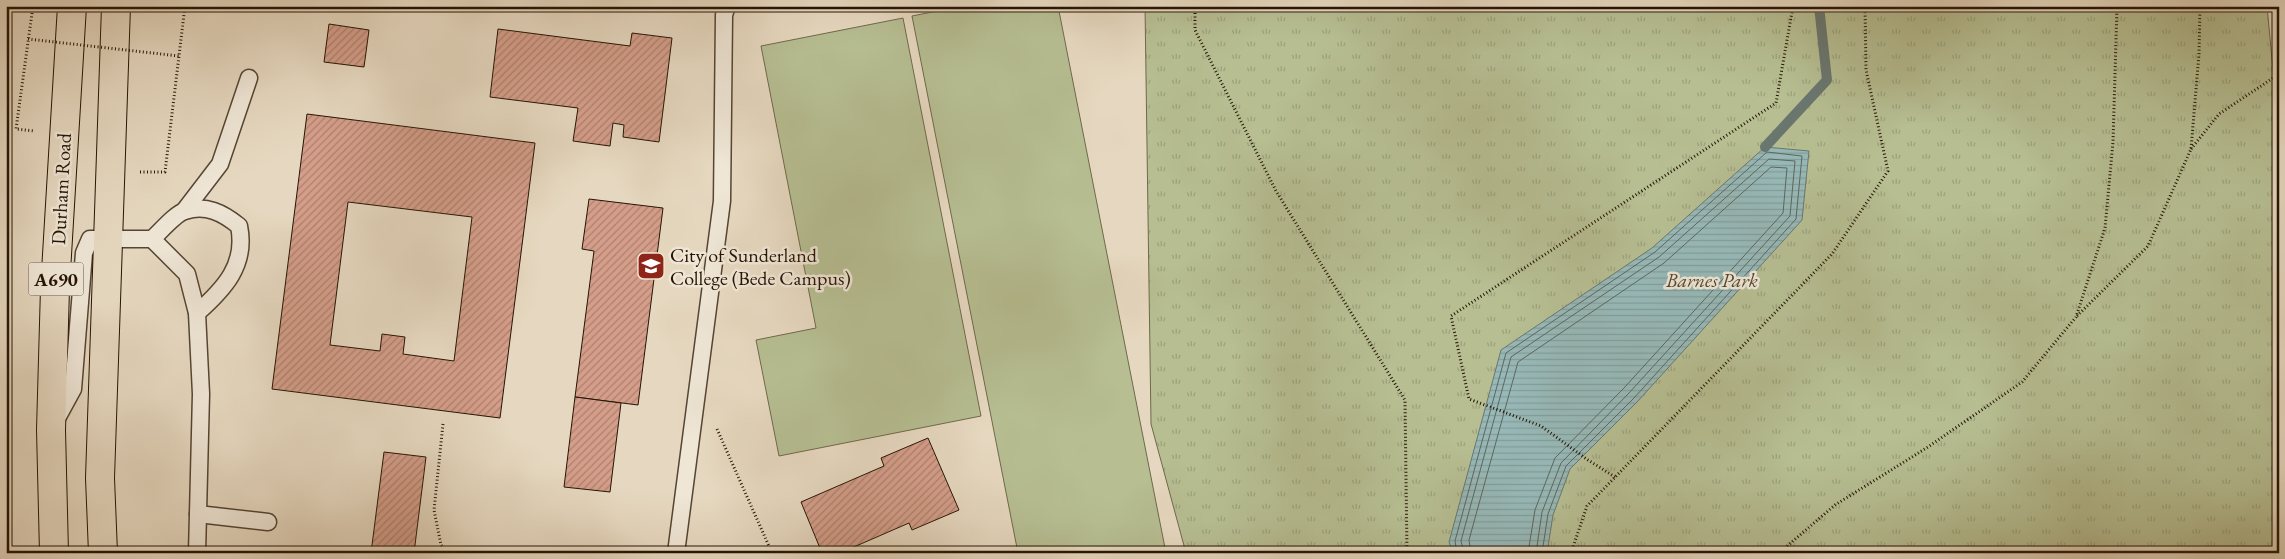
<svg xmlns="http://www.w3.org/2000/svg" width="2285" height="559" font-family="'EB Garamond',serif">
  <defs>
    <pattern id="grass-tufts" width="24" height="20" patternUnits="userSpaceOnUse" patternTransform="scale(1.25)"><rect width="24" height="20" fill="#b6be92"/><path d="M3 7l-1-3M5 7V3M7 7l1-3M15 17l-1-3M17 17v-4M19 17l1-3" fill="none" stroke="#9ca27c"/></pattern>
    <pattern id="water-rules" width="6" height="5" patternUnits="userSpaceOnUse" patternTransform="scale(1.25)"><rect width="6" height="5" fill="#97b9b8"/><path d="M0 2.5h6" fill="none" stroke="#829e9d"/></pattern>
    <pattern id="building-hatch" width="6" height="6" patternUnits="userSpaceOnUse" patternTransform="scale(1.25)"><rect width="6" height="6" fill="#d59e8a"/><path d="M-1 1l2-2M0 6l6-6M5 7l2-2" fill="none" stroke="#ad806f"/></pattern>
  </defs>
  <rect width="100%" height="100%" fill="#e6d8c0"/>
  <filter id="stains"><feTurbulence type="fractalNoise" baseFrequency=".004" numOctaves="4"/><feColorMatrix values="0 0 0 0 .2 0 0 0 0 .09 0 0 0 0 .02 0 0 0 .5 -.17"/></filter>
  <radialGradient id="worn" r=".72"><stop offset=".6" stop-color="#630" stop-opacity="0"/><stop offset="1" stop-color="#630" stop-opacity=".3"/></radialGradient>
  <polygon fill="url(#grass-tufts)" stroke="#6e694b" points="1145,6 2267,6 2279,134 2279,553 1186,553 1151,424"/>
  <g fill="#b6be92" stroke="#6e694b">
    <polygon points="963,6 1058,6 1166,553 1018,553 912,16"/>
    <polygon points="903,18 981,416 779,456 756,340 816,328 761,46"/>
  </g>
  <polygon fill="url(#water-rules)" stroke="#697770" points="1765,147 1809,151 1802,220 1638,401 1570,469 1553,515 1547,553 1453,553 1449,542 1501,350 1652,248"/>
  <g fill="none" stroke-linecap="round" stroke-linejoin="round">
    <g stroke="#5e665e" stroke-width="1">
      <polyline points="1457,553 1455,541 1506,353 1655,252 1767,152 1802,156 1796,219 1634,398 1566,466 1548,514 1542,553"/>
      <polyline points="1464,553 1461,541 1511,357 1659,257 1769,159 1795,161 1790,216 1629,393 1561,463 1542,512 1536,553"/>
      <polyline points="1471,553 1469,540 1518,362 1664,263 1771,167 1787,168 1783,213 1624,388 1555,458 1535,510 1528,553"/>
    </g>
    <polyline stroke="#697770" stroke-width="10" points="1765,147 1827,80 1819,6"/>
  </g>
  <g fill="url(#building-hatch)" stroke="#251404" fill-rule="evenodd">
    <polygon points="329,24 369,30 364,67 324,62"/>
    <polygon points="498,29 630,46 632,33 672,38 659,142 623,137 624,125 613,123 610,146 573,141 578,108 490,97"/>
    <path d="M307,114L535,143L500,418L272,389ZM348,202L472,217L454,361L403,354L405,337L382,334L380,351L330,345Z"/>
    <polygon points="589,199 663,208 638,405 575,397 594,251 582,249"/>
    <polygon points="575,397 621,403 610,492 564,487"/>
    <polygon points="928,438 959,510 912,530 909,523 840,553 822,553 801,502 884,466 881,458"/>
    <polygon points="384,452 426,457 414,553 371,553"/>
  </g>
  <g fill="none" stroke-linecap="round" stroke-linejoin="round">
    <defs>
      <g id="lane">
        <polyline points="184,211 220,164 249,78"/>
        <polyline points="152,239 187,274 197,313 201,394 197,553"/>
        <path d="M55,422L73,389L84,253L90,239H152C160,232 176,213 185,211C206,204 223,213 239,226C247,265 224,289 197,313"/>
        <polyline points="198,514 268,522"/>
        <polyline points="676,553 722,201 724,15 727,6"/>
      </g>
      <g id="highway">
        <polyline points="54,553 51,430 55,288 72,6"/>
        <polyline points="103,553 100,478 116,6"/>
      </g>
    </defs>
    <use href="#lane" stroke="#554533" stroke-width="19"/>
    <use href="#highway" stroke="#251404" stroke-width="30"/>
    <g stroke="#251404" stroke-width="3" stroke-dasharray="1 2.5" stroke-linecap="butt">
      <polyline points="33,6 16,129 34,131"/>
      <polyline points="1195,6 1195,30 1276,191 1405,400 1407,553"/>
      <polyline points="2191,149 2219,114 2279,74"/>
      <polyline points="140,172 165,172 185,6"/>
      <polyline points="2077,316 2148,246 2191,149 2199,54 2200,6"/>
      <polyline points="443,424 434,510 441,545 449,553"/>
      <polyline points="717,429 772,553"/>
      <polyline points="1615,477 1588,460 1541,426 1469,399 1451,316 1776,103 1793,6"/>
      <polyline points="788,553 814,549"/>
      <polyline points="1571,553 1587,506 1832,254 1888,171 1866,70 1865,6"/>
      <polyline points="1779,553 1835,505 1928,447 2022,382 2076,317 2105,228 2113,142 2117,6"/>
    </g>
    <use href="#lane" stroke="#efe6d6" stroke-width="16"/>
    <use href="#highway" stroke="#e6d8c0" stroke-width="28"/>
    <polyline stroke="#251404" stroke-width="3" stroke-dasharray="1 2.5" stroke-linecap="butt" points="28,39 179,56"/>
  </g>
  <defs>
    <symbol id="university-square" viewBox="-11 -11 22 22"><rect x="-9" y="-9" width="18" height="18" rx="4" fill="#8f2418" stroke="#efe6d6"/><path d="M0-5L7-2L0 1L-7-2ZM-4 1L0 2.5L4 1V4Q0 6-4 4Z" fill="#fff"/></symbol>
  </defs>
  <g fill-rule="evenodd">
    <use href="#university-square" x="635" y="250" width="32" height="32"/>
  </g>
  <g text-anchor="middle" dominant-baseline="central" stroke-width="5" stroke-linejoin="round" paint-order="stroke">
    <rect fill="#efe6d6" stroke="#625343" stroke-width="1" x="28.5" y="262.5" width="55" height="33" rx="4"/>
    <g font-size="19" font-weight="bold" fill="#251404">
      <text x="56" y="279">A690</text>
    </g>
    <g font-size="20" fill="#251404" stroke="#efe6d6">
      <text transform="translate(61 189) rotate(-87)">Durham Road</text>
    </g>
    <g font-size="20" fill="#251404" stroke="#efe6d6" text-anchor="start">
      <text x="670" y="255">City of Sunderland<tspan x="670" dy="23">College (Bede Campus)</tspan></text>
    </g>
    <g font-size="20" font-style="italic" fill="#50472f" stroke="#efe6d6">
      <text x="1712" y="280">Barnes Park</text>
    </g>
  </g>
  <rect width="2285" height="559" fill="none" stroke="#e6d8c0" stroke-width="25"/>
  <rect x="8" y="8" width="2270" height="544" fill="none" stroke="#251404" stroke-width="2.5"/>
  <rect x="12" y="12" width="2260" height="534" fill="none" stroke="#251404"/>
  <rect width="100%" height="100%" filter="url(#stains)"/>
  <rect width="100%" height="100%" fill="url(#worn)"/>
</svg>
